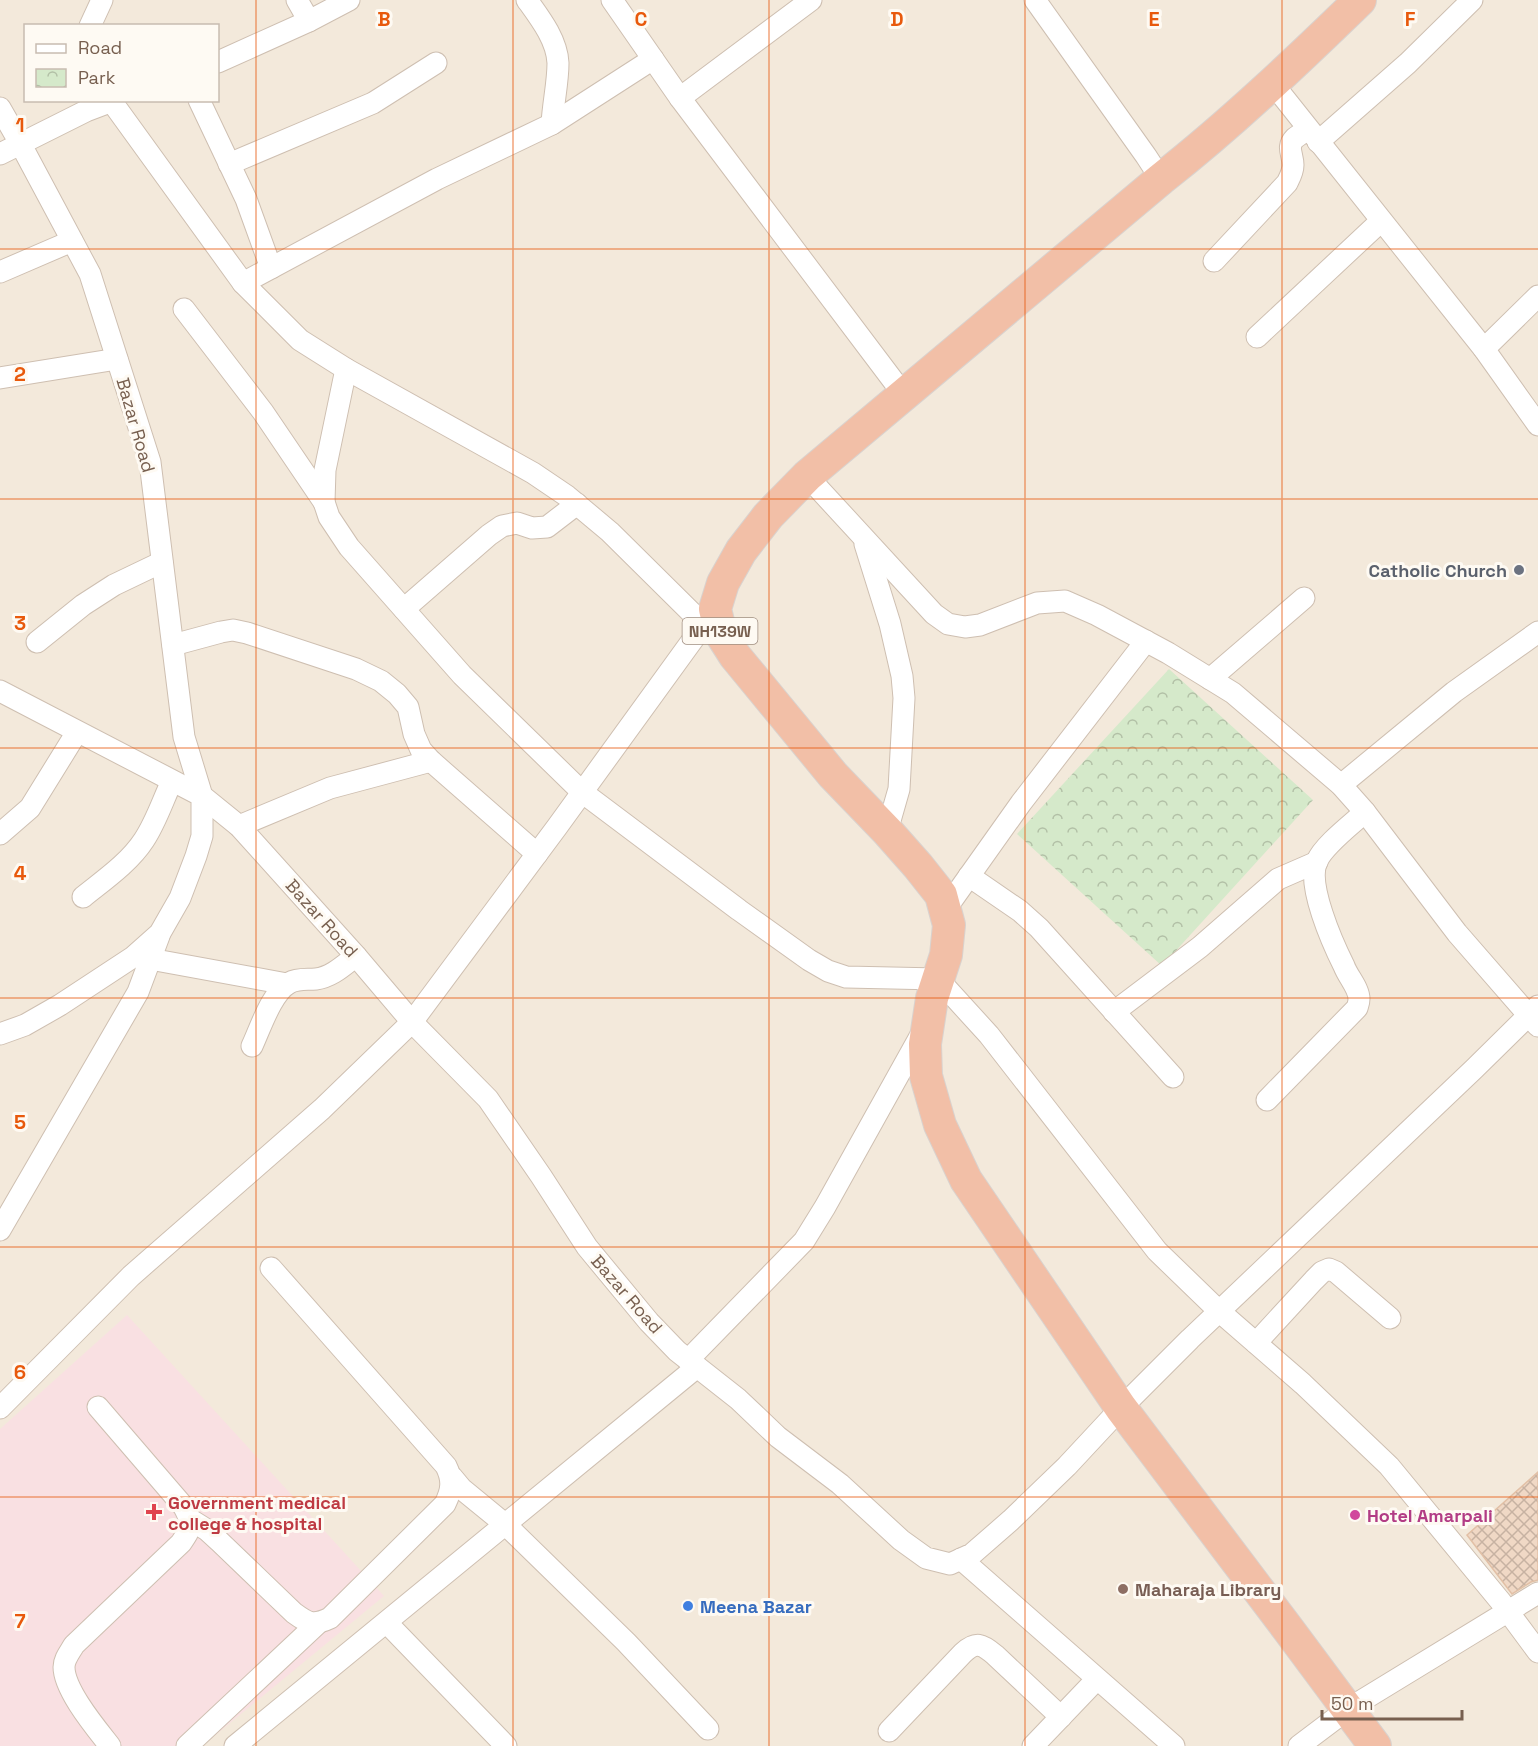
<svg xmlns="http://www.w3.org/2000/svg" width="1538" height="1746" font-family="'Space Grotesk',sans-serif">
  <defs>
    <pattern id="park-crowns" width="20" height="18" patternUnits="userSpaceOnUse" patternTransform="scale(1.5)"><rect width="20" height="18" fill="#d5e9ca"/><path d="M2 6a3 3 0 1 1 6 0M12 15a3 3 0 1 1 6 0" fill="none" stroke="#b2c0a6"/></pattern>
    <pattern id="building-cross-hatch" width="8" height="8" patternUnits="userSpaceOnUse" patternTransform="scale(1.5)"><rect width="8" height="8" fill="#f0d8c5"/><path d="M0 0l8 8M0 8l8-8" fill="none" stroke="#c7b2a2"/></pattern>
  </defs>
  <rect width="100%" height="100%" fill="#fcf6ec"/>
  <path fill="#f3e9db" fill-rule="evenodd" d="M0,0H1538V1746H0ZM26,26H218V100H26Z"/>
  <polygon fill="#f9e0e2" points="127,1315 384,1596 202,1746 0,1746 0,1429"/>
  <polygon fill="url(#park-crowns)" points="1169,669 1313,800 1162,966 1017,834"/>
  <polygon fill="url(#building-cross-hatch)" stroke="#e2c0a6" stroke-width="1.5" points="1538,1472 1538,1580 1531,1582 1512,1594 1467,1535"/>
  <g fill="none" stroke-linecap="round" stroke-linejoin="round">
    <defs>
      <g id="minor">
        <polyline points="297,0 309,21"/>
        <path d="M527,0C540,18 557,40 558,63C558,83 553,104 552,124"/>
        <polyline points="612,0 680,98 904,395"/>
        <polyline points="1035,0 1146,156 1161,179"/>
        <polyline points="90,26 102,0"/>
        <polyline points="218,62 309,21 349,0"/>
        <polyline points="1273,84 1484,349 1538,425"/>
        <polyline points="680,98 811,0"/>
        <polyline points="199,100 246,199 271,268"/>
        <polyline points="112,102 243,283 300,340 346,369 533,473 567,496 610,532 703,624"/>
        <polyline points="0,108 20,143 90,274 150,462 184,737 202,796 239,826 356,956 412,1022 488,1099 541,1176 587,1247 649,1322 677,1351 738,1399 778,1437 840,1484 901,1540 926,1558 950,1564 972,1554 1011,1520 1067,1466 1121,1408 1190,1339 1474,1069 1538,1006"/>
        <polyline points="1318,142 1408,63 1472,0"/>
        <polyline points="0,154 86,111 115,100"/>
        <polyline points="229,164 373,103 436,63"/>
        <path d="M1214,261L1287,183C1290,177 1293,172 1293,165C1293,154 1286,147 1295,138C1299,135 1304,132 1307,129"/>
        <polyline points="0,272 72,241"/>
        <polyline points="243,283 437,179 552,124 653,59"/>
        <polyline points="184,309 263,412 324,502"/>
        <polyline points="1257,337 1381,221"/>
        <polyline points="1484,349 1538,296"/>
        <polyline points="346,369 325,470 324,502 329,517 349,547 462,675 582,792 739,910 809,960 828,971 846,977 938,979 989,1035 1157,1251 1219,1311 1303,1384 1389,1466 1501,1602 1538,1652"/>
        <polyline points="0,378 117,359"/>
        <polyline points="807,476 934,614 948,624 965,627 980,625 1037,603 1065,601 1097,615 1168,653 1233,693 1341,785 1365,812 1457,933 1538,1026"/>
        <polyline points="865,544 890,624 902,676 904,698 899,789 887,831"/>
        <polyline points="404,609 489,535 502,526 517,523 532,528 547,527 577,504"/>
        <polyline points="37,642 83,605 114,585 162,562"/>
        <polyline points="173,645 221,632 233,630 247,633 356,669 381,681 397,694 408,707 414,734 421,750 431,761 537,854"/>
        <polyline points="1210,679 1304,598"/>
        <polyline points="0,691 202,796 202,836 196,856 180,898 160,933 133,957 60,1005 25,1025 0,1034"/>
        <polyline points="1341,785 1454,692 1538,632"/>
        <polyline points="239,826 330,788 431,761"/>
        <polyline points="0,834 30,808 77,732"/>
        <polyline points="969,876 1020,911 1039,928 1173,1077"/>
        <path d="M83,897C104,880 129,863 144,840C156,822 163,800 172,781"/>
        <polyline points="945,910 1021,803 1146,641"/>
        <polyline points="150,959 287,984"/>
        <polyline points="1114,1012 1200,947 1278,879 1317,862"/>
        <path d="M252,1046C260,1029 272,992 289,983C298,978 307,980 316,979C332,977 344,965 356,956"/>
        <path d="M1267,1100L1357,1008C1358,1005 1359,1003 1359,999C1359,988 1348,977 1344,966C1333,944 1306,884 1317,861C1324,845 1352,824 1365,812"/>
        <polyline points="0,1230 138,992 159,936"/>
        <polyline points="1256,1343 1314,1280 1322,1272 1329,1269 1336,1272 1390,1318"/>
        <polyline points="688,1360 804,1241 825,1207 923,1031"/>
        <path d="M98,1407L184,1507C193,1524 192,1527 181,1543L74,1645C70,1652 64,1659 64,1667C64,1690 96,1728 110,1746"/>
        <polyline points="0,1408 131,1276 322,1109 412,1022 557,827 715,609"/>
        <polyline points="452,1477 462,1489 506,1525 626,1642 708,1729"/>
        <path d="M191,1520L207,1530L219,1541L294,1613C309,1624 313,1626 330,1618L445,1504C452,1490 453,1480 446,1466L271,1268"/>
        <polyline points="961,1559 1174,1746"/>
        <polyline points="387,1623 506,1746"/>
        <path d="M889,1731L963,1653C976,1641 982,1644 995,1655L1061,1717"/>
        <polyline points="187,1746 317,1624"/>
        <polyline points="235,1746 697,1367"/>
        <polyline points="1033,1746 1097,1679"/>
        <polyline points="1299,1746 1348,1709 1538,1593"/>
      </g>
      <path id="highway" d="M1360,0C1296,62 1231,124 1161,179L807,476L768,516L741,551L723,583L715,609L721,634L735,656L833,775L887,831L918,866L941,895L949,925L946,955L932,998L925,1044L926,1076L940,1125L966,1180L1121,1408L1288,1629L1375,1746"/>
    </defs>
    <use href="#minor" stroke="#cebfb1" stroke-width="23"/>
    <use href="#highway" stroke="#d9d2ce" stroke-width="34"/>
    <use href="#minor" stroke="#fff" stroke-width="21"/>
    <use href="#highway" stroke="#f2bfa7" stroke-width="32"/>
  </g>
  <path fill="none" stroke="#e8590c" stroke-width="1.5" stroke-opacity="0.55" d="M256,0V1746M513,0V1746M769,0V1746M1025,0V1746M1282,0V1746M0,249H1538M0,499H1538M0,748H1538M0,998H1538M0,1247H1538M0,1497H1538"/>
  <circle fill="#6b7280" stroke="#fefaf3" stroke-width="2" cx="1519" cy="570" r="6"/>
  <path fill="#e0444e" stroke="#fefaf3" stroke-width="2" d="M151 1503h6v6h6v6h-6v6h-6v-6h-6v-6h6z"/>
  <circle fill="#d1479c" stroke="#fefaf3" stroke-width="2" cx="1355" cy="1515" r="6"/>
  <circle fill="#8d6e63" stroke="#fefaf3" stroke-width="2" cx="1123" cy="1589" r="6"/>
  <circle fill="#3f7fe0" stroke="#fefaf3" stroke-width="2" cx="688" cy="1606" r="6"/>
  <g text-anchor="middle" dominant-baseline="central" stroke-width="6" stroke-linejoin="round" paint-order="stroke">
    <rect fill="#fefaf3" stroke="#a08e80" stroke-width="1.5" x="682.5" y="618" width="75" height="26" rx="4.5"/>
    <g font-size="16" font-weight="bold" fill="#775f4f">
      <text x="720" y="631">NH139W</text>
    </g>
    <g font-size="18" fill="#775f4f" stroke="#fefaf3">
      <text transform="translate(136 425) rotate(74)">Bazar Road</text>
      <text transform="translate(322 918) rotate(48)">Bazar Road</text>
      <text transform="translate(627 1294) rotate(49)">Bazar Road</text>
    </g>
    <g font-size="18" font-weight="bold" fill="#5b616d" stroke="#fefaf3" text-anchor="end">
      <text x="1507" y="570">Catholic Church</text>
    </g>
    <g font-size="18" font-weight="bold" fill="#be3a42" stroke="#fefaf3" text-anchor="start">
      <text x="168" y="1502">Government medical<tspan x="168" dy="21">college &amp; hospital</tspan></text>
    </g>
    <g font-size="18" font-weight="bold" fill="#b23c85" stroke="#fefaf3" text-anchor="start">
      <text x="1367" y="1515">Hotel Amarpali</text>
    </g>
    <g font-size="18" font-weight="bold" fill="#785e54" stroke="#fefaf3" text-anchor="start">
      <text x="1135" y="1589">Maharaja Library</text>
    </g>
    <g font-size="18" font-weight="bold" fill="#366cbe" stroke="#fefaf3" text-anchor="start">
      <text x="700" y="1606">Meena Bazar</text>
    </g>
  </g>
  <g font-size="20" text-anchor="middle" font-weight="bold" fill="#e8590c" stroke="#fefaf3" stroke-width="6" stroke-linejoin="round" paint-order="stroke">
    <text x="384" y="26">B</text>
    <text x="641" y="26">C</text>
    <text x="897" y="26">D</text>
    <text x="1154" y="26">E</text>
    <text x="1410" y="26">F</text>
    <text x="20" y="132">1</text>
    <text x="20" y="381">2</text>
    <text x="20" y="630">3</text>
    <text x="20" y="880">4</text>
    <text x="20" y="1129">5</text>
    <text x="20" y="1379">6</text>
    <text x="20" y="1628">7</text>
  </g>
  <rect x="24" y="24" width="195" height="78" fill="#fefaf3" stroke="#c8bcb1" stroke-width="1.5"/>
  <rect x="36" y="44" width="30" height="9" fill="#ffffff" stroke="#c8bcb1" stroke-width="1.5"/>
  <text x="78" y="54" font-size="18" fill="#775f4f">Road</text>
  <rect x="36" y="69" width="30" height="18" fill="url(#park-crowns)" stroke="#c8bcb1" stroke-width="1.5"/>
  <text x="78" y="84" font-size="18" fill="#775f4f">Park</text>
  <path d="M1322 1710v9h140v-9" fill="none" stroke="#775f4f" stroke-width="3"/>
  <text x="1331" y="1710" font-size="18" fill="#775f4f" stroke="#fefaf3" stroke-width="4.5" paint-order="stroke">50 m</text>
</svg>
